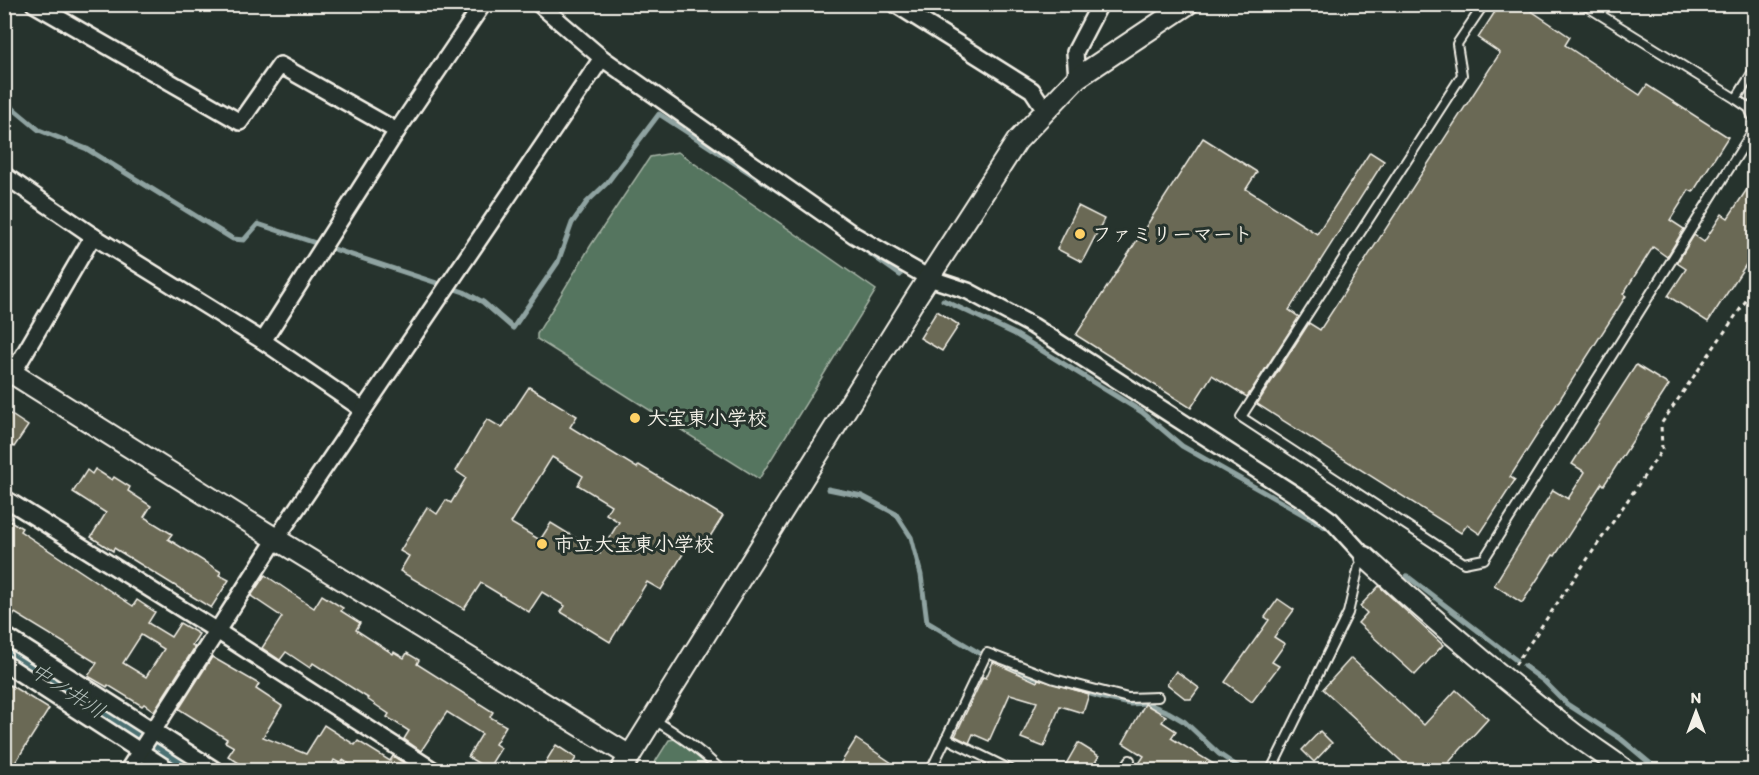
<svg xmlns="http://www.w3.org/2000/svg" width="1759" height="775" font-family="Itim,'Klee One',sans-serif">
  <rect width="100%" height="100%" fill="#26332d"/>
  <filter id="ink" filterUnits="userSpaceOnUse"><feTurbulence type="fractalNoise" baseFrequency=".0167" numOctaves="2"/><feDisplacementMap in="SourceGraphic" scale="12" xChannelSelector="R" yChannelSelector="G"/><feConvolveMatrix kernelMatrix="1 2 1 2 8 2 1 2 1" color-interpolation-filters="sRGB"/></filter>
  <g filter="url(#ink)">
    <g fill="#54745f" stroke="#a4b2a4" stroke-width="1.5">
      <polygon points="678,152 876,290 759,479 537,339 537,334 591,245 650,157"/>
      <polygon points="676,739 713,770 650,770 669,740"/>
    </g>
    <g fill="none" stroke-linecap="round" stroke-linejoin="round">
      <g stroke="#8fa3a1" stroke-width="5">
        <polyline points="4,101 39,130 87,149 233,239 244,240 258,224 464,292 483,302 513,328 558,262 572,223 587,202 607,183 659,114 793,201"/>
        <polyline points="855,243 900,275"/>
        <polyline points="943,300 1015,334 1142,412 1182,446 1327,528"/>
        <polyline points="828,489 862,496 896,514 911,537 921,575 927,622 979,653"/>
        <polyline points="1407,576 1516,660"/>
        <polyline points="1008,666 1032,676 1104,698 1130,704 1146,703 1168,712 1185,722 1219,754 1243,770"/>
        <polyline points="1524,666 1544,681 1567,704 1621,739 1658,770"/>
      </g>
      <g stroke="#4c6f72" stroke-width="32">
        <polyline points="4,650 132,731"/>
        <polyline points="159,748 194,770"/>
      </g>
    </g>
    <g fill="#6a6954" stroke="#f4f1e8" stroke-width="1.5" fill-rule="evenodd">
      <polygon points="1500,4 1521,4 1570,37 1565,45 1640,95 1647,85 1728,137 1693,192 1689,190 1670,220 1684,229 1667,257 1653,247 1623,294 1626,296 1510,477 1515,480 1480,534 1467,525 1461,533 1257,404 1309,323 1320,330 1500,53 1478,38"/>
      <polygon points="1203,138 1257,172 1246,189 1317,234 1370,152 1384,161 1289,310 1299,317 1247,397 1212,375 1191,408 1076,335"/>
      <polygon points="1755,177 1755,251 1708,322 1668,296 1686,269 1677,263 1694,235 1704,242 1722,214 1728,218"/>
      <polygon points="1078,206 1104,219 1082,262 1057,249"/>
      <polygon points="937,311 959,325 942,351 920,338"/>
      <polygon points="1636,365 1669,385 1604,485 1602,483 1555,556 1553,555 1522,603 1494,585 1553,490 1568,499 1585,472 1572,464"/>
      <path d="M529,387L577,416L570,427L637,468L639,465L723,516L701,551L689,544L661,590L647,582L610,642L561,612L565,606L542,592L529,612L481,583L464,609L400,571L409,556L400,551L427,507L437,514L446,500L451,503L466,478L456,471L487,419L502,428ZM552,457L583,476L578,485L611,505L606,514L619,522L600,553L551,523L540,540L511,523Z"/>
      <polygon points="4,410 28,426 14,447 4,440"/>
      <polygon points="95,469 112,480 114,477 130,487 128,491 151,506 144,517 172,534 168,539 221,572 219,575 229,580 211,608 114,548 113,551 91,537 106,513 73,492 87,470 92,474"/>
      <path d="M4,517L22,528L20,531L133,606L137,600L155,612L148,623L171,637L180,623L199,634L192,645L195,647L154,711L144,704L142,706L108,685L107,687L88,676L97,663L15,613L7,626L4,625ZM141,635L164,649L146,677L123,663Z"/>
      <polygon points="265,575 314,608 322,595 343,608 341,611 360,623 356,630 393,654 394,652 404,658 407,653 419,660 417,664 493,712 490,717 506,726 495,744 501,748 488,769 468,757 482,734 447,712 421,751 404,739 409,731 387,717 389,714 367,699 368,698 313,663 310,668 286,652 280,660 262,648 282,617 251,596"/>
      <polygon points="1379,586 1443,645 1415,675 1358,623 1367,613 1360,606"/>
      <polygon points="1278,599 1294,610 1274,637 1285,644 1272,662 1279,666 1252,702 1225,682 1269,620 1265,617"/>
      <polygon points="212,657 259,684 256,689 282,706 263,737 306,754 324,725 355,745 358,741 390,761 393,756 410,767 408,771 360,771 343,760 341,764 334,760 329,771 251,771 228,756 234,747 225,742 227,739 179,709"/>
      <polygon points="1351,658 1424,725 1456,690 1488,719 1441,771 1412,771 1323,689"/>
      <polygon points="993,662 1037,682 1038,679 1089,694 1083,713 1060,706 1044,747 1021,738 1037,702 1010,694 989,741 973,734 969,743 955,736 983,677 986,678"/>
      <polygon points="1176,671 1199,688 1191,699 1186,699 1167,684"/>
      <polygon points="10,685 49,709 10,771 4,771 4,721 11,711 4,708 4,693"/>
      <polygon points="1145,704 1166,716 1162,722 1176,731 1171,738 1225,771 1134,771 1144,756 1123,743"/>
      <polygon points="1320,731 1332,743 1314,762 1302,750"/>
      <polygon points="856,739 904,771 847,771 839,766"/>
      <polygon points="1078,743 1099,756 1090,771 1062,771"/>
      <polygon points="556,745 576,758 568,771 540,771"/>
    </g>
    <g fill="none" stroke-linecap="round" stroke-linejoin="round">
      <defs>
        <g id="service">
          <polyline points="1484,4 1457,44 1462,75 1241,417 1464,563 1484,559 1754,129"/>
          <polyline points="1583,4 1736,99 1749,108 1754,120"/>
          <polyline points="1736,99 1754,70"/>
          <path d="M653,719C678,734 700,750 721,770"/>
          <polyline points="946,738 1011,770"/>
          <polyline points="931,770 987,653 1054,679 1128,698 1158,697"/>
          <polyline points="1123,770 1130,760"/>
          <polyline points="1271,770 1348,613 1359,566 1364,559"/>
        </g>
        <g id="minor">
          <polyline points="34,4 240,122 280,65 397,131"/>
          <polyline points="539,4 602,58 854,235 929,278 968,291 1033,326 1305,501 1331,520 1365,557"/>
          <polyline points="895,4 1032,90 1046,111"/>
          <polyline points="1077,78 1075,52 1100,4"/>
          <polyline points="4,175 93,236 263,341 362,409"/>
          <polyline points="263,341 397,131 483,4"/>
          <polyline points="13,373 93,236"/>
          <polyline points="4,498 217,631 433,770"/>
          <polyline points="4,635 215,770"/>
          <polyline points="4,663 169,770"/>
          <polyline points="128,770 276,539 602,58"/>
        </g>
        <g id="tertiary">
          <polyline points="4,368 276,539 630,756"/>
          <path d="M1365,557C1432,619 1501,677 1573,733C1590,746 1608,757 1625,770"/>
          <polyline points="621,770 915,299 1017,141 1077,78 1188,4"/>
        </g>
      </defs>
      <use href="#service" stroke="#f4f1e8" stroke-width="12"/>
      <use href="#minor" stroke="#f4f1e8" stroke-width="20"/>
      <use href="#tertiary" stroke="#f4f1e8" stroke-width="24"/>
      <polyline stroke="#f4f1e8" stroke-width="3" stroke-dasharray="4.5 4.5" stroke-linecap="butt" points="1515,665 1662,450 1661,424 1754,289"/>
      <use href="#service" stroke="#26332d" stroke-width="8"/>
      <use href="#minor" stroke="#26332d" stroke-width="15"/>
      <use href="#tertiary" stroke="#26332d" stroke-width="20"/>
    </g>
  </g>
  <g fill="#ffd166" stroke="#26332d" stroke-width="2">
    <circle cx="1080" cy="234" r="6"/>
    <circle cx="635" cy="418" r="6"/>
    <circle cx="542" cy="544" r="6"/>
  </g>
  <g text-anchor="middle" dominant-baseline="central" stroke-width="6" stroke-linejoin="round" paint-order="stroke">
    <g font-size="20" font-weight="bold" fill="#f4f1e8" stroke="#26332d" text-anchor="start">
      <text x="1092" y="234">ファミリーマート</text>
      <text x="647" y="418">大宝東小学校</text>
      <text x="554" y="544">市立大宝東小学校</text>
    </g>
    <g font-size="21" font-style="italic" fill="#b1bdb9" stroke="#26332d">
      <text transform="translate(68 690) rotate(33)">中ノ井川</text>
    </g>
  </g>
  <rect width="1759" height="775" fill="none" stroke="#26332d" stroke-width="24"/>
  <rect x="12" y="12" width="1735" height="751" fill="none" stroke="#f4f1e8" stroke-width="2" filter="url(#ink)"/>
  <g transform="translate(1696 712)" stroke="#26332d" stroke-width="4.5" paint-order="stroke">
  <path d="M0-4.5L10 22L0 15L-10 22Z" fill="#f4f1e8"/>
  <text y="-9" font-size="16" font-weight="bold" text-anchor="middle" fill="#f4f1e8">N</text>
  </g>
</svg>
